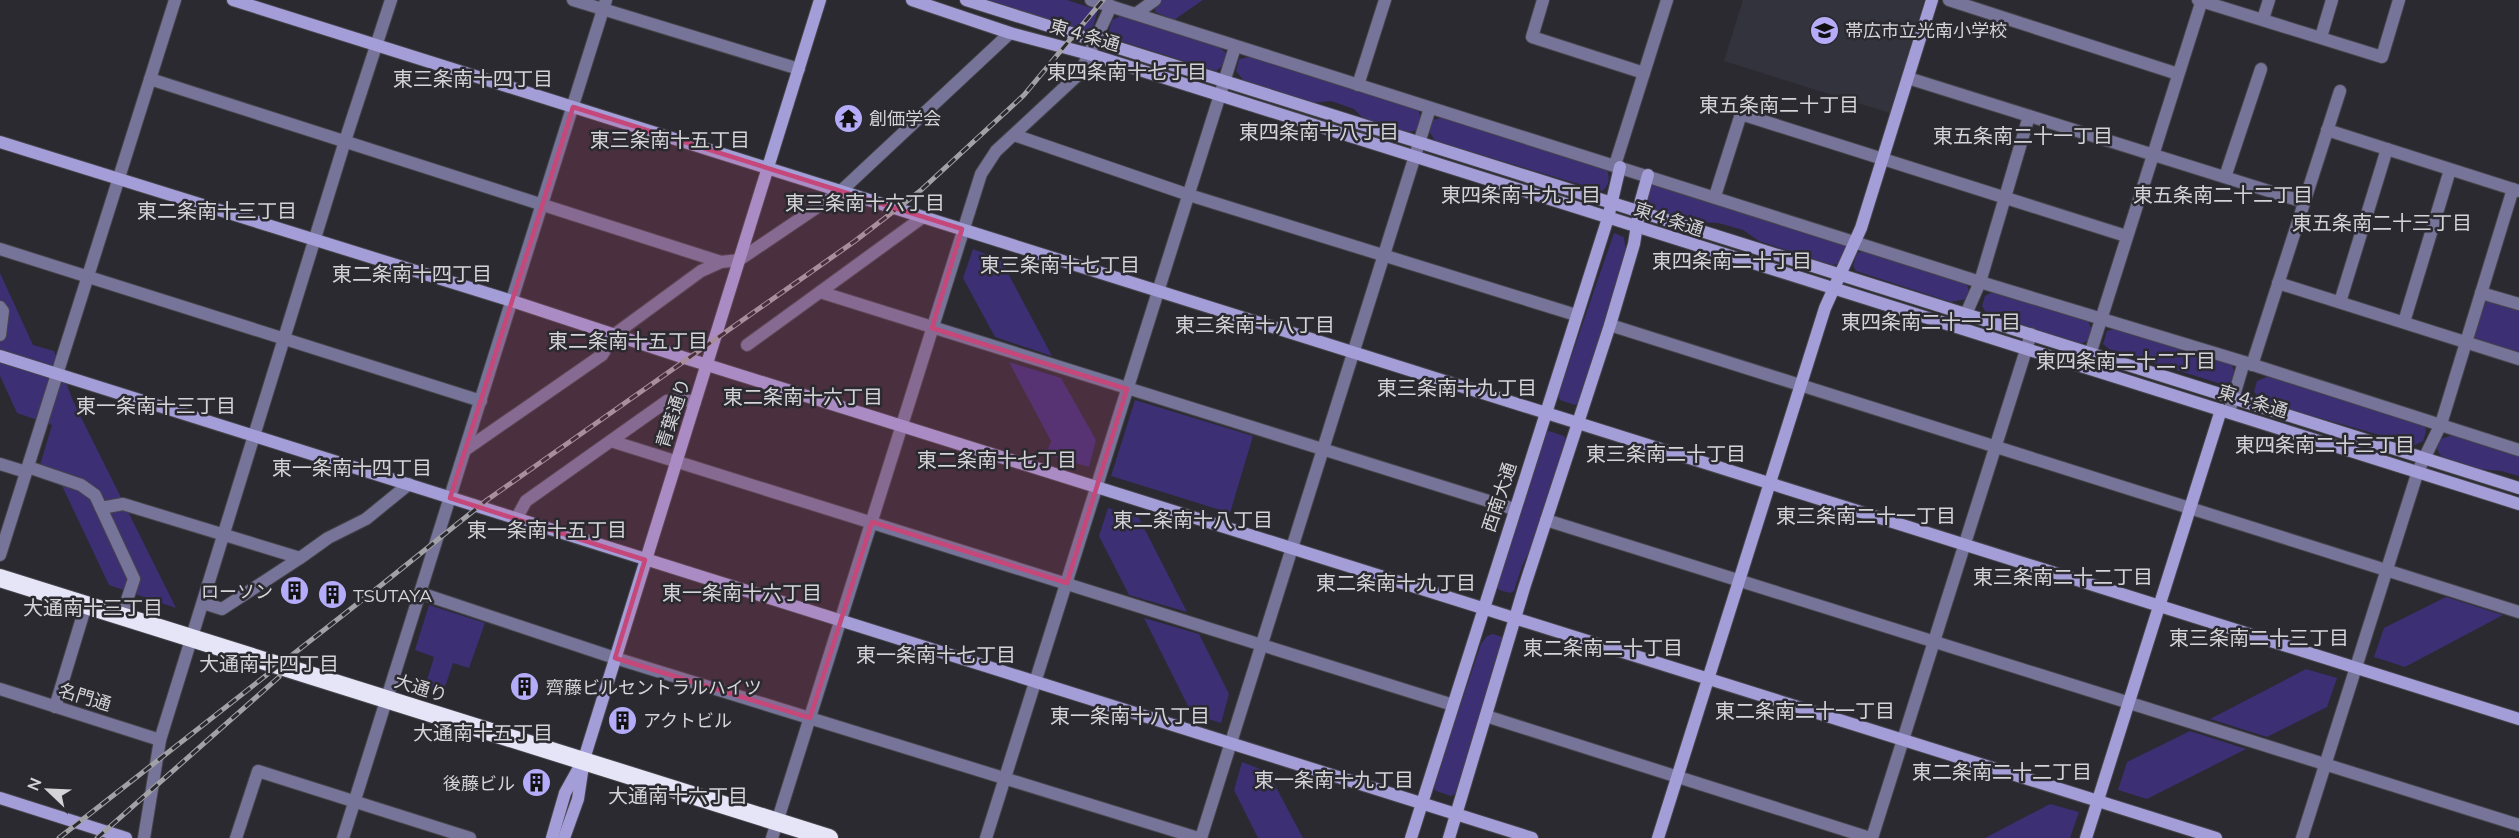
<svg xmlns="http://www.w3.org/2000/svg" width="2519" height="838" font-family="Mulish,'Noto Sans JP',sans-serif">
  <rect width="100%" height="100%" fill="#2b2a30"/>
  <polygon fill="#33333e" points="1743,0 1924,0 1890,113 1724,61"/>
  <g fill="#3c2f73">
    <polygon points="980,0 1067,0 1098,10 1092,30 1084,32"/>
    <polygon points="1161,0 1203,0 1174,20 1155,12 1156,4"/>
    <polygon points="1122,15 1219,47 1226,53 1222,66 1216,71 1111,38 1109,30 1112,20"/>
    <polygon points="1249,57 1418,110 1421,118 1417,130 1409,132 1364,119 1354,109 1331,101 1311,103 1245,82 1236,71 1239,59"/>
    <path d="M1444,117L1606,168C1610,176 1610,185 1602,191L1435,141L1429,131L1433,120Z"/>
    <polygon points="1656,184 1846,245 1839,264 1832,265 1759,241 1743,230 1718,223 1695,222 1649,208 1644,204 1650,186"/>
    <polygon points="1614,233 1624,237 1626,253 1579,402 1575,405 1560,400 1558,395"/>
    <polygon points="973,249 1001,260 1052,356 995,337 963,278"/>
    <polygon points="1870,249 1966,282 1969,291 1966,299 1951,302 1856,271 1853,266 1857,253"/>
    <polygon points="0,273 33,345 54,351 73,401 176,608 109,585 55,471 40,465 52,425 17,413 0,376"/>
    <polygon points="1994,291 2088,321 2092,330 2090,340 2080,344 1986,313 1982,306 1985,296"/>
    <polygon points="2485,299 2519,309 2519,352 2472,338"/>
    <polygon points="2117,328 2232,365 2234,371 2231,382 2221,384 2109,349 2103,344 2107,331"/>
    <polygon points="1009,362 1061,378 1096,440 1089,467 1046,454 1051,441"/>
    <polygon points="2269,376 2425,425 2426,431 2423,441 2415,445 2259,401 2254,391 2257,381"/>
    <polygon points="1135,400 1253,436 1230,513 1111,476"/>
    <polygon points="1549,431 1564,436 1567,441 1538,534 1522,566 1514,591 1510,593 1499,590 1496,584 1545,433"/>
    <polygon points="2456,434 2519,454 2519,476 2501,471 2478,469 2442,458 2437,449 2440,439"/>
    <polygon points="1108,508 1138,516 1187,612 1129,595 1099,536"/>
    <polygon points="2446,597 2503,615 2405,667 2374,657 2384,628"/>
    <polygon points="429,605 485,623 469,668 453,663 443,693 425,687 434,657 415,650"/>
    <polygon points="1144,618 1199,634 1229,694 1221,723 1192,714"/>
    <polygon points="1493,634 1502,637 1504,643 1456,793 1451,796 1436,791 1433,787 1481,644 1487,636"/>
    <polygon points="2306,669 2337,678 2327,707 2267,737 2210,719"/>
    <polygon points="2190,731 2246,749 2147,799 2118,790 2127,762"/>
    <polygon points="1242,762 1268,772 1303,838 1258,838 1234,790"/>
    <polygon points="2050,804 2079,812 2070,838 1985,838"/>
  </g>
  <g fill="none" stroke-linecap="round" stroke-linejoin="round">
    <defs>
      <g id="street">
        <polyline points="573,0 799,69"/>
        <polyline points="1091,0 1980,282 2244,362 2519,450"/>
        <polyline points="1543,0 1532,37 1644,73"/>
        <polyline points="1949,0 2178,74"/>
        <polyline points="2198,0 2382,57 2399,0"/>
        <polyline points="1137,13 1155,0"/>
        <polyline points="2263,19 2269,0"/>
        <polyline points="2321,37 2332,0"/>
        <polyline points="1908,78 2304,202"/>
        <polyline points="150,79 721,262"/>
        <polyline points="1358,85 1385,0"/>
        <polyline points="2327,130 2519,191"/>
        <polyline points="1014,135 1189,195 1576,315"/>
        <polyline points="1615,165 1667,0"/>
        <polyline points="2225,177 2261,69"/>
        <polyline points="1715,196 1741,114 2126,236"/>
        <polyline points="0,249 481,401"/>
        <polyline points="2278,283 2519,359"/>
        <polyline points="820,292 923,217"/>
        <polyline points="2481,293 2519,304"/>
        <polyline points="2340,302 2387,149"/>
        <polyline points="0,307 3,311 0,335"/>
        <polyline points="1966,314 1980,282 2029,116"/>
        <polyline points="2404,322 2450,170"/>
        <polyline points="1610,325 2519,612"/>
        <polyline points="747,345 820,292 1514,509"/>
        <polyline points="2252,365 2340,91"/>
        <polyline points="2086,367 2202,0"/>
        <polyline points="2229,412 2244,362"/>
        <polyline points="611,441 1453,705"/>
        <polyline points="465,450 602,355 615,334 701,271 721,262 739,260 841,191 1010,33"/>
        <polyline points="0,464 26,472"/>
        <polyline points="28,467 81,485 95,495 134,579 122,615"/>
        <polyline points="101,508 123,504 300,558 328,538 366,519 409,484"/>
        <polyline points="516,519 526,501 667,401 679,399 695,402"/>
        <polyline points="1546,520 2519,825"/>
        <polyline points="0,555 175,0"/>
        <polyline points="420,593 615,658 1198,838"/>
        <polyline points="203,603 222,609 300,558"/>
        <polyline points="0,689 160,740"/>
        <polyline points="55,707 86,605"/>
        <polyline points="1486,716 1870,838"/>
        <polyline points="144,838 160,740 345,141 391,0"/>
        <polyline points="236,838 258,771 470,838"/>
        <polyline points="343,838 606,0"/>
        <polyline points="772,838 981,174 996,151 1080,73 1111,6"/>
        <polyline points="986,838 1235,47"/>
        <polyline points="1201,838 1430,108"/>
        <polyline points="1872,838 2031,334"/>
        <polyline points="2302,838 2418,471 2441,424 2513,189"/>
      </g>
      <g id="secondary">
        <polyline points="233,0 2519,719"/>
        <polyline points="912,0 1010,33 1089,54 2519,504"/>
        <polyline points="966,0 2519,488"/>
        <polyline points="0,142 512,301 685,358 2216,838"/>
        <polyline points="0,356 1532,838"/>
        <polyline points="0,798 126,838"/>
        <polyline points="552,838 565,793 580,766"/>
        <polyline points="564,838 578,799 584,759 820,0"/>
        <polyline points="1411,838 1608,218 1620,167"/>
        <polyline points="1449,838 1524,588 1610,325 1634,244 1641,200 1648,175"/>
        <polyline points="1658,838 1825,308 1861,228 1932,0"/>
        <polyline points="2086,838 2221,410"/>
      </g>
      <polyline id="highway" points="0,578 829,838"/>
    </defs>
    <use href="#street" stroke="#46454b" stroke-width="14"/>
    <use href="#secondary" stroke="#46454b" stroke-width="14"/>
    <use href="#highway" stroke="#46454b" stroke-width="20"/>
    <use href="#street" stroke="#777499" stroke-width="12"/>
    <use href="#secondary" stroke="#a39dd8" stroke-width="12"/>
    <use href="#highway" stroke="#e6e5f7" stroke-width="18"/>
    <defs>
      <g id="rail">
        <polyline points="59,838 380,586 487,500 855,241 920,191 1024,95 1103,0"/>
        <polyline points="97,838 279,677"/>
      </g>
    </defs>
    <use href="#rail" stroke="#a2a1a6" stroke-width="5"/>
    <use href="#rail" stroke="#2b2a30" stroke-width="3" stroke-dasharray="9" stroke-linecap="butt"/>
  </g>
  <path fill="#c6477a" fill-opacity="0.2" stroke="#c6477a" stroke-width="4.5" stroke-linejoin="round" d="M573,107L962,229L932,328L1127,389L1067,583L872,522L810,718L615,658L645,560L450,498Z"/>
  <defs>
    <symbol id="school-disc" viewBox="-11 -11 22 22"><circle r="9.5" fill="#b4acf9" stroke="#2b2a30"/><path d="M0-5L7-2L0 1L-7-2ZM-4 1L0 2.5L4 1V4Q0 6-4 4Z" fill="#111"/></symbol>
    <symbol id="temple-disc" viewBox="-11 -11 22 22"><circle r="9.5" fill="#b4acf9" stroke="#2b2a30"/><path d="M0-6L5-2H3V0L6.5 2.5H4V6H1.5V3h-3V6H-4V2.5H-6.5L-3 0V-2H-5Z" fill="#111"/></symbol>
    <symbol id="building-disc" viewBox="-11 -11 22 22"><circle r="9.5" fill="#b4acf9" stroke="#2b2a30"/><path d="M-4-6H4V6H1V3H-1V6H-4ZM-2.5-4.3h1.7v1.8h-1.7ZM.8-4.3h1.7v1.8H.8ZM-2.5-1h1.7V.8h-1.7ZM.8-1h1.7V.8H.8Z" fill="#111"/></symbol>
  </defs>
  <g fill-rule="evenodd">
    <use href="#school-disc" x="1808" y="14" width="33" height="33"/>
    <use href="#temple-disc" x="832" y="102" width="33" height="33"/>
    <use href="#building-disc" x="278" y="574" width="33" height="33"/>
    <use href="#building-disc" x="316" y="578" width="33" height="33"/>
    <use href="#building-disc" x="508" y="670" width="33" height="33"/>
    <use href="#building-disc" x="606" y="704" width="33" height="33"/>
    <use href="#building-disc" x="520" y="766" width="33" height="33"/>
  </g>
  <g text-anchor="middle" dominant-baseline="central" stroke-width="5" stroke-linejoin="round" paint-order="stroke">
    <g font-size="18" fill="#d4d4d8" stroke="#2b2a30" text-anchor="start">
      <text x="1845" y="30">帯広市立光南小学校</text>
      <text x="869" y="118">創価学会</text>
      <text x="273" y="591" text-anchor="end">ローソン</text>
      <text x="353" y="595">TSUTAYA</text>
      <text x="546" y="687">齊藤ビルセントラルハイツ</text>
      <text x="643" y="720">アクトビル</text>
      <text x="515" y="783" text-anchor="end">後藤ビル</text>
    </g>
    <g font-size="18" fill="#d4d4d8" stroke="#2b2a30">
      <text transform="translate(1085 35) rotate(16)">東４条通</text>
      <text transform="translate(1669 219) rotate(18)">東４条通</text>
      <text transform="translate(2253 401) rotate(17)">東４条通</text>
      <text transform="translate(673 413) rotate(-72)">青葉通り</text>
      <text transform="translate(1499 497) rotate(-72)">西南大通</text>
      <text transform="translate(421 688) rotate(17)">大通り</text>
      <text transform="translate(85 697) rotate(17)">名門通</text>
    </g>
    <g font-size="20" fill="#d4d4d8" stroke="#2b2a30">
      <text x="1127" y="71">東四条南十七丁目</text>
      <text x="473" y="78">東三条南十四丁目</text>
      <text x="1779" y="104">東五条南二十丁目</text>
      <text x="1319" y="131">東四条南十八丁目</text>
      <text x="2023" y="135">東五条南二十一丁目</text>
      <text x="670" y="139">東三条南十五丁目</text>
      <text x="1521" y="194">東四条南十九丁目</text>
      <text x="2223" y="194">東五条南二十二丁目</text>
      <text x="865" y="202">東三条南十六丁目</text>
      <text x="217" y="210">東二条南十三丁目</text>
      <text x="2382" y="222">東五条南二十三丁目</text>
      <text x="1732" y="260">東四条南二十丁目</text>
      <text x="1060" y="264">東三条南十七丁目</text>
      <text x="412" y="273">東二条南十四丁目</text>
      <text x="1931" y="321">東四条南二十一丁目</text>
      <text x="1255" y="324">東三条南十八丁目</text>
      <text x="628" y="340">東二条南十五丁目</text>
      <text x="2126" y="360">東四条南二十二丁目</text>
      <text x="1457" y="387">東三条南十九丁目</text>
      <text x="803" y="396">東二条南十六丁目</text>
      <text x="156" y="405">東一条南十三丁目</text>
      <text x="2325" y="444">東四条南二十三丁目</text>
      <text x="1666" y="453">東三条南二十丁目</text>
      <text x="997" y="459">東二条南十七丁目</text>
      <text x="352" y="467">東一条南十四丁目</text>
      <text x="1866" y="515">東三条南二十一丁目</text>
      <text x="1193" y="519">東二条南十八丁目</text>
      <text x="547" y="529">東一条南十五丁目</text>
      <text x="2063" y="576">東三条南二十二丁目</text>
      <text x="1396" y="582">東二条南十九丁目</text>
      <text x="742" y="592">東一条南十六丁目</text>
      <text x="93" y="607">大通南十三丁目</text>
      <text x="2259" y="637">東三条南二十三丁目</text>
      <text x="1603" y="647">東二条南二十丁目</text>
      <text x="936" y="654">東一条南十七丁目</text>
      <text x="269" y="663">大通南十四丁目</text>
      <text x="1805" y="710">東二条南二十一丁目</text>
      <text x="1130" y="715">東一条南十八丁目</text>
      <text x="483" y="732">大通南十五丁目</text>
      <text x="2002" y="771">東二条南二十二丁目</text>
      <text x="1334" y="779">東一条南十九丁目</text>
      <text x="678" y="795">大通南十六丁目</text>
    </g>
  </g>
  <g transform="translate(48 790) rotate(293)" stroke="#2b2a30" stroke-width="4.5" paint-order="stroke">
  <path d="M0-4.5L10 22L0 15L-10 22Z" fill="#d4d4d8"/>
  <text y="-9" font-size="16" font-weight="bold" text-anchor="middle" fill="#d4d4d8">N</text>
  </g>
</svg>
